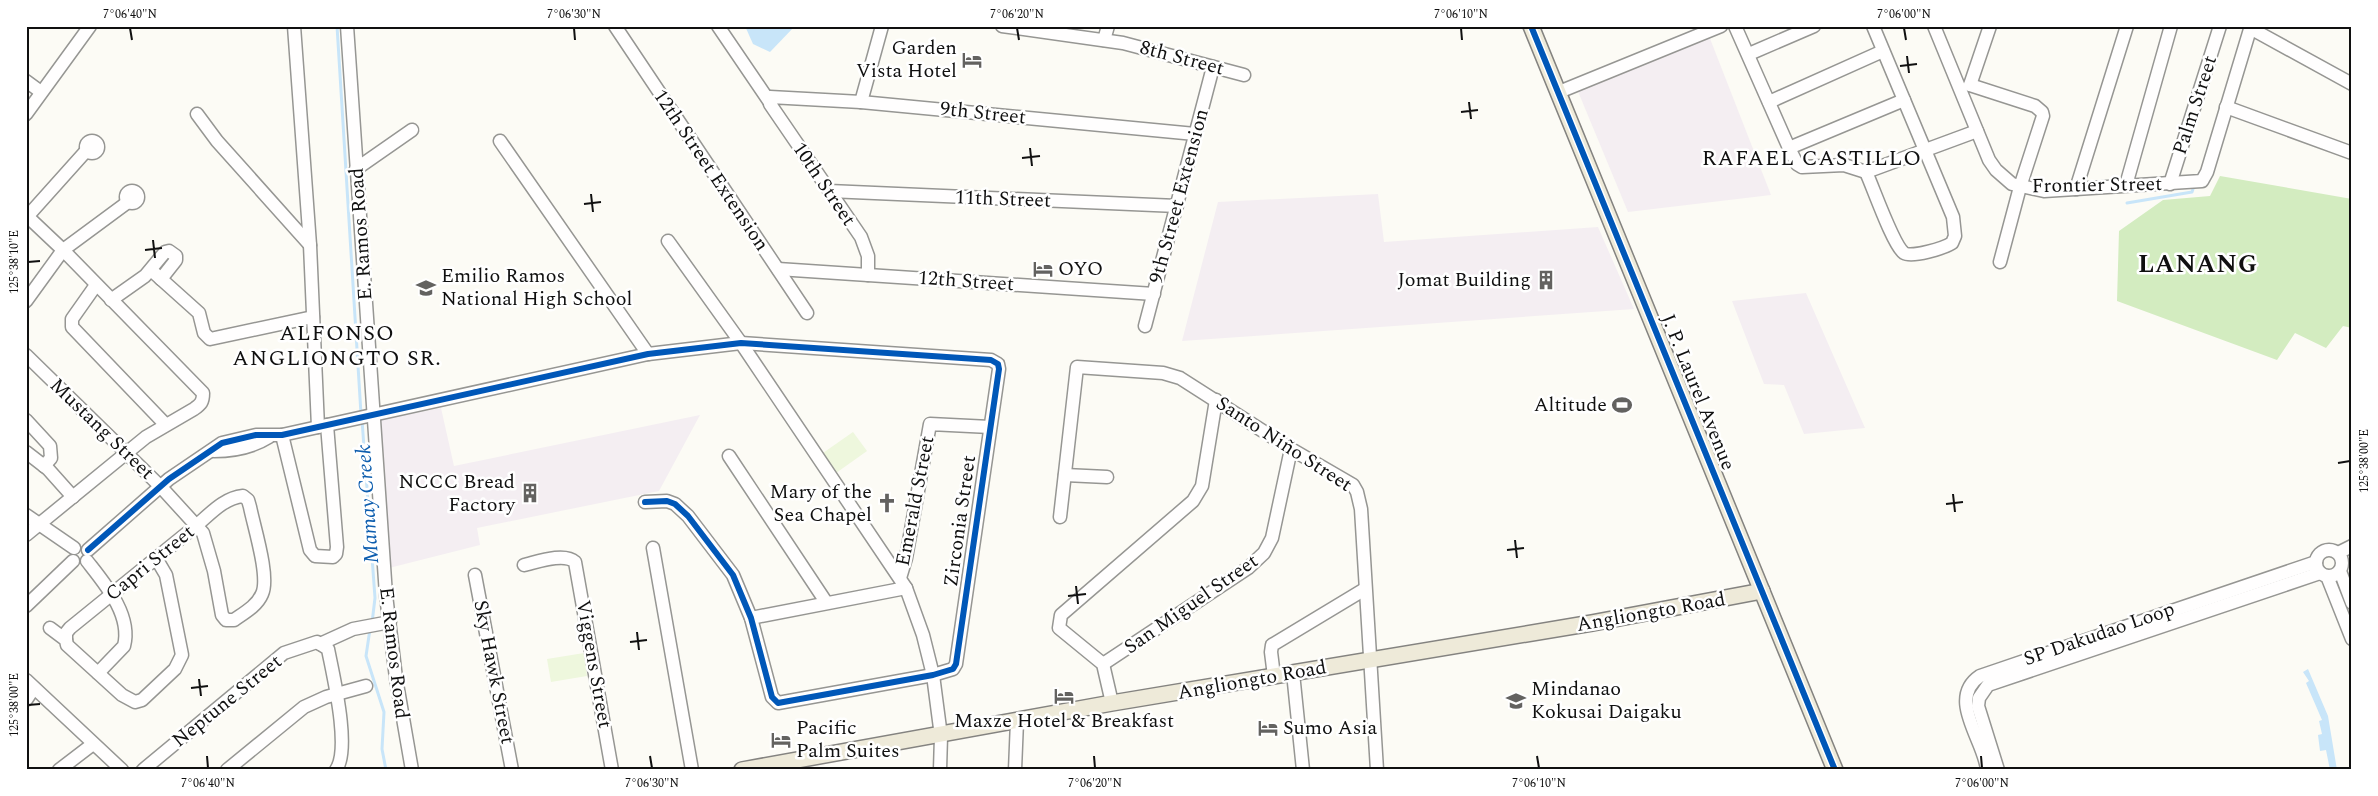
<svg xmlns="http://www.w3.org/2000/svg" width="2378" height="796" font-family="Spectral,serif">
  <rect width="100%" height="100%" fill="#fcfbf5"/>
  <g fill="#f4eef2">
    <polygon points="1709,36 1771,195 1628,212 1577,89"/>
    <polygon points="1378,194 1384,242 1598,227 1634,309 1182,341 1218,202"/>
    <polygon points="1806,293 1865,428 1804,434 1784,385 1764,384 1732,301"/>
    <polygon points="441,408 454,466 700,415 659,491 477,528 480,545 389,568 378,420"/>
  </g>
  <polygon fill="#d3ecc0" points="2220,176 2352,199 2352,328 2343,326 2326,348 2295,333 2277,360 2117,301 2119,231 2163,200 2210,196"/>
  <g fill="#eef7dd">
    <polygon points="853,432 867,451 836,473 823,453"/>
    <polygon points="584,653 587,676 551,682 547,659"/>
  </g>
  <g fill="#c8e5f9">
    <polygon points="745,26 795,26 770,52 753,44"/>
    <polygon points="2308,669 2328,716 2337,770 2330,770 2326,750 2320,751 2318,735 2322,734 2319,721 2322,720 2306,683 2309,681 2303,672"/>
  </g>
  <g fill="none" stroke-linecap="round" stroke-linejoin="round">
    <g stroke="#c8e5f9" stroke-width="3">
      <polyline points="337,26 361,414"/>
      <polyline points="2127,203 2192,192 2194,186"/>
      <polyline points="362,420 375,598 372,623"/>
      <polyline points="370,629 366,656 384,712 382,749 386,770"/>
    </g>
    <defs>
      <g id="minor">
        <polyline points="294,26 310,245 318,427"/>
        <polyline points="347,26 386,595 396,678 412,770"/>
        <polyline points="615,26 807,313"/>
        <polyline points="718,26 769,101"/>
        <polyline points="1002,26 1123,43 1244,75"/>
        <polyline points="1735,26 1789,148 1797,164 1802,167 1844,165 1866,172 1977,131"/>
        <polyline points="1934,26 1989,160 1996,170 2012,184 2044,191 2202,181 2207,172 2251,26"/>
        <polyline points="2250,28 2352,84"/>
        <polyline points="1104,40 1108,26"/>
        <polyline points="1749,54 1814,26"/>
        <polyline points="26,81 41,92"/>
        <polyline points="1970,85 2035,106 2042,112 2043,116 2020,187 2000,262"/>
        <polyline points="1970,85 1990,26"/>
        <polyline points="1559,92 1721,26"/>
        <polyline points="861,102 882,26"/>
        <polyline points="1769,102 1883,51"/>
        <polyline points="2226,107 2352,153"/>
        <polyline points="26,114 90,26"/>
        <polyline points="197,114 217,141 310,245"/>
        <circle cx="92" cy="147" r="6"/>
        <polyline points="500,141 648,354"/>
        <polyline points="1789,148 1904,100"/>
        <polyline points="356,169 412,130"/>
        <path d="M1866,172C1873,187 1893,245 1904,253C1912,258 1944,248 1952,243L1955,236L1953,217L1873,26"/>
        <polyline points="2170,184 2220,26"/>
        <polyline points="2126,185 2171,26"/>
        <polyline points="2076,189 2127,26"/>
        <polyline points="829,191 1177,206"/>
        <circle cx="132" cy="197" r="6"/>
        <polyline points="26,218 86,151"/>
        <polyline points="668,241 741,343 906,588 923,635 933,675 941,736 940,770"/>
        <polyline points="778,269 1154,294"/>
        <polyline points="151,270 199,313 204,333 210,339 313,317"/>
        <polyline points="868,275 868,256 861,237 770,104 770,97 861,102 1195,134"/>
        <polyline points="96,285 72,319 72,327 165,424"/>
        <polyline points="111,300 145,276 165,252 169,251 176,256 176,260 161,279"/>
        <polyline points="26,301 63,250 128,202"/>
        <polyline points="1145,326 1213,67"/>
        <path d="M26,355L161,487L203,533L214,571L222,615L226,620H234C244,613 257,606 262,594C270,577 254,527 250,507L248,500L243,496C224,498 211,513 197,525L70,628L66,633V640"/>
        <polyline points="26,420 50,446 51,458 44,466"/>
        <polyline points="282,435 310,550 315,556 333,557 336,554 337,547 327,425"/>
        <path d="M214,451C233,451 253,447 269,437"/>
        <polyline points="26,452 48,469 73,497"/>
        <polyline points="729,456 826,602"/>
        <polyline points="1065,475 1107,477"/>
        <polyline points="26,515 74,548"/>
        <polyline points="1060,517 1077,367 1163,373 1180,378 1291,449 1353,485 1357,492 1361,509 1377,770"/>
        <path d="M26,535L146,437L194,409C201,404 203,402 203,393L63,250L27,216"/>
        <polyline points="653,548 692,770"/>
        <circle cx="2329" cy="563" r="13"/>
        <polyline points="88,550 169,479 222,443 256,435 282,435 648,354 741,343 991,360 998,364 999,369 956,664 953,669 933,675 778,703 772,697 751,618 733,575 688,516 675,504 667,501 645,502"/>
        <polyline points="2338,553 2352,546"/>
        <path d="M87,561C105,584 132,615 124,646L98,673"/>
        <path d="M524,565C537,562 564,552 575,562L612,770"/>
        <polyline points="2340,571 2352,603"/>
        <polyline points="475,575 512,770"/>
        <polyline points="2327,576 2352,639"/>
        <polyline points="900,578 906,558 930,424 990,427"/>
        <polyline points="26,606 73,561"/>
        <polyline points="751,618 906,588"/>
        <polyline points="50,628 66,640 67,645 122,695 135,702 142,700 175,669 182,655 166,575 156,558"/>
        <polyline points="320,644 353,629 390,622"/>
        <polyline points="1103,664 1248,568 1264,553 1272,538 1291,449"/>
        <polyline points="1293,673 1303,770"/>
        <polyline points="1274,676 1271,652 1272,645 1365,589"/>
        <polyline points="26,680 122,770"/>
        <polyline points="26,700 34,688"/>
        <polyline points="1112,703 1103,664 1059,628 1061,615 1193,501 1202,486 1216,400"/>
        <polyline points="59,770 93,744"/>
        <path d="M143,770L284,653L317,642L328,649C333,675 351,749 336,770"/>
        <polyline points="227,770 304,707 326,697 366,686"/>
        <polyline points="1015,770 1017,721"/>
        <path d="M1987,770C1985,741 1946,699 1980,676L2316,562"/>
        <polyline points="1998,770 1978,706 1979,698 1988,685 2320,573"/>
      </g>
      <g id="major">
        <polyline points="1531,26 1835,770"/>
        <polyline points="742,770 1112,703 1592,623 1762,591"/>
      </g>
    </defs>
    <use href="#minor" stroke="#969693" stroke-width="15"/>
    <use href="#major" stroke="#848380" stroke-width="18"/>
    <use href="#minor" stroke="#fffefe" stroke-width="12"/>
    <use href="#major" stroke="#eeead9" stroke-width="15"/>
    <defs>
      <g id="cycleway">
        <polyline points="1531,26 1835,770"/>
        <polyline points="88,550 169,479 222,443 256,435 282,435 648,354 741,343 991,360 998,364 999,369 956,664 953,669 933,675 778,703 772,697 751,618 733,575 688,516 675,504 667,501 645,502"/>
      </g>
    </defs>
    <use href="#cycleway" stroke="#fff" stroke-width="9"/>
    <use href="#cycleway" stroke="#0057b8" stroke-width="6"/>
  </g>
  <path fill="none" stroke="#101010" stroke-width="2" d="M130,28L132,40M574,28L575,40M1017,28L1019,40M1461,28L1462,40M1904,28L1906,40M1907,56L1909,73M1900,66L1917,64M1469,102L1471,119M1461,112L1478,110M1030,148L1032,166M1022,158L1040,156M591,194L593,212M584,204L601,202M153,240L155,258M145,250L162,248M28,262L40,261M2338,463L2350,461M1953,494L1955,512M1946,504L1963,502M1515,540L1517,558M1507,550L1524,548M1076,586L1078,604M1068,596L1086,594M637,632L639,650M630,642L647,640M199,679L201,696M191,688L208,686M28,705L40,704M207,756L208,768M650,756L652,768M1094,756L1095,768M1537,756L1539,768M1981,756L1982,768"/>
  <defs>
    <symbol id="hotel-bare" viewBox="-9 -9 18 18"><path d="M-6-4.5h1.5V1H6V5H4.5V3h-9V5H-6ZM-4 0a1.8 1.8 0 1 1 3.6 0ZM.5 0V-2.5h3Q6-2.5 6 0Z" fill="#636260" stroke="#fff" stroke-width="2.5" paint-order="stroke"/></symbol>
    <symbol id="building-bare" viewBox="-9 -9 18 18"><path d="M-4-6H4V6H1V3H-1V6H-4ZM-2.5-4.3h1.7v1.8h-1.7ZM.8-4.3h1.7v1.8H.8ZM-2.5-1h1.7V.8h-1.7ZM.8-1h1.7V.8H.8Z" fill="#636260" stroke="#fff" stroke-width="2.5" paint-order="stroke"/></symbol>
    <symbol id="school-bare" viewBox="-9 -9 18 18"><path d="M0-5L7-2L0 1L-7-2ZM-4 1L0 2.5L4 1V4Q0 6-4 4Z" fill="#636260" stroke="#fff" stroke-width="2.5" paint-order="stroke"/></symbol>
    <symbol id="stadium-bare" viewBox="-9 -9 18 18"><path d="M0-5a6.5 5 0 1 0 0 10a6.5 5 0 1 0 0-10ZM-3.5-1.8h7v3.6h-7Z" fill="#636260" stroke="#fff" stroke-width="2.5" paint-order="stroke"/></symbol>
    <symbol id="church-bare" viewBox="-9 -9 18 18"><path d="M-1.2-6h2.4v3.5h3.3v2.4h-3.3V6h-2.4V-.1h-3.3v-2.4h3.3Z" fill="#636260" stroke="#fff" stroke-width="2.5" paint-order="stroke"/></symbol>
    <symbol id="university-bare" viewBox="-9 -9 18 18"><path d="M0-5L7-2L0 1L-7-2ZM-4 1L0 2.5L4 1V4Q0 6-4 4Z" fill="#636260" stroke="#fff" stroke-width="2.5" paint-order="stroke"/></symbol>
  </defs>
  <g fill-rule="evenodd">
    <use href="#hotel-bare" x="958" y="46" width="28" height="28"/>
    <use href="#hotel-bare" x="1029" y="255" width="28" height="28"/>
    <use href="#building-bare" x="1532" y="266" width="28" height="28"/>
    <use href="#school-bare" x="412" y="274" width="28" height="28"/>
    <use href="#stadium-bare" x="1608" y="391" width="28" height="28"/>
    <use href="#building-bare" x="516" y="479" width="28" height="28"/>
    <use href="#church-bare" x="873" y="489" width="28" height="28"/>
    <use href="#hotel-bare" x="1050" y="682" width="28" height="28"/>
    <use href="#university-bare" x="1502" y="687" width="28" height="28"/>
    <use href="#hotel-bare" x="1254" y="714" width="28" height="28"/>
    <use href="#hotel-bare" x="767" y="726" width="28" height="28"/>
  </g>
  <g text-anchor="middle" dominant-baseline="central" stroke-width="5" stroke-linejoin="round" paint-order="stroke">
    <g font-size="20" fill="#101010" stroke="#fff" text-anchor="end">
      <text x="957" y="48">Garden<tspan x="957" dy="23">Vista Hotel</tspan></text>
      <text x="1058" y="269" text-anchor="start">OYO</text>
      <text x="441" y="276" text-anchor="start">Emilio Ramos<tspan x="441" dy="23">National High School</tspan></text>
      <text x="1531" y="280">Jomat Building</text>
      <text x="1607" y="405">Altitude</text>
      <text x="515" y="482">NCCC Bread<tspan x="515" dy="23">Factory</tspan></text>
      <text x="872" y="492">Mary of the<tspan x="872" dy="23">Sea Chapel</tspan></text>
      <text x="1531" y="689" text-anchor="start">Mindanao<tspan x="1531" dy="23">Kokusai Daigaku</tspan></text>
      <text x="1064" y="721" text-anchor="middle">Maxze Hotel &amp; Breakfast</text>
      <text x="796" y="728" text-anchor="start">Pacific<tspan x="796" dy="23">Palm Suites</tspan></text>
      <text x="1283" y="728" text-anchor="start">Sumo Asia</text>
    </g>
    <g font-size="20" fill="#101010" stroke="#fff">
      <text transform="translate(1182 58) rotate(15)">8th Street</text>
      <text transform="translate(2195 105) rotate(-72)">Palm Street</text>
      <text transform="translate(983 113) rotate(6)">9th Street</text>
      <text transform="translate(711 170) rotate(56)">12th Street Extension</text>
      <text transform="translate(824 184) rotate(56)">10th Street</text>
      <text transform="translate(2097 185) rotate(-1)">Frontier Street</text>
      <text transform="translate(1179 196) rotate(-75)">9th Street Extension</text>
      <text transform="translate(1003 199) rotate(2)">11th Street</text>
      <text transform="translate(361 234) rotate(-94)">E. Ramos Road</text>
      <text transform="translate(966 281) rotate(4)">12th Street</text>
      <text transform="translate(1698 392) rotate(68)">J. P. Laurel Avenue</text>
      <text transform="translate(102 429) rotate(44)">Mustang Street</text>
      <text transform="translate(1284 444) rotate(33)">Santo Niño Street</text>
      <text transform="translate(915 501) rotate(-79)">Emerald Street</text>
      <text transform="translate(960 521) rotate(-82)">Zirconia Street</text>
      <text transform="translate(150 563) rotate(-39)">Capri Street</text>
      <text transform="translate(1191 604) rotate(-35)">San Miguel Street</text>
      <text transform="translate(1651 612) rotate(-10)">Angliongto Road</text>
      <text transform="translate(2099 634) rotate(-19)">SP Dakudao Loop</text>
      <text transform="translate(394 653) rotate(83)">E. Ramos Road</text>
      <text transform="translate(594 664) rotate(80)">Viggens Street</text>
      <text transform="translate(494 672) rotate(79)">Sky Hawk Street</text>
      <text transform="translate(1252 680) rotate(-10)">Angliongto Road</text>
      <text transform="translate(227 701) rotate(-39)">Neptune Street</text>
    </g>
    <g font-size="21" font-style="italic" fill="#0d5dae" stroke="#fff">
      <text transform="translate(368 504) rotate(-94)">Mamay Creek</text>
    </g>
    <g font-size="22" letter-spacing="1" fill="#101010" stroke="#fff">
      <text x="1812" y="158">RAFAEL CASTILLO</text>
      <text x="337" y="333">ALFONSO<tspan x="337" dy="25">ANGLIONGTO SR.</tspan></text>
    </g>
    <g font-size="25" font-weight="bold" letter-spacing="1" fill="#101010" stroke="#fff">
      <text x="2198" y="265">LANANG</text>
    </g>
  </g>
  <rect width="2378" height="796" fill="none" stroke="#ffffff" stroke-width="55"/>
  <rect x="28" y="28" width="2322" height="740" fill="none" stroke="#101010" stroke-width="2"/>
  <g font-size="12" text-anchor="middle" fill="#101010">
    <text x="130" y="18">7°06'40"N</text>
    <text x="574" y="18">7°06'30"N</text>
    <text x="1017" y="18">7°06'20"N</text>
    <text x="1461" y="18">7°06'10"N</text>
    <text x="1904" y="18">7°06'00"N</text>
    <text transform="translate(14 262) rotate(-90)" y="4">125°38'10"E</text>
    <text transform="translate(2364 461) rotate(-90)" y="4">125°38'00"E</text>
    <text transform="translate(14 705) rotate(-90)" y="4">125°38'00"E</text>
    <text x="208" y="787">7°06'40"N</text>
    <text x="652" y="787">7°06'30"N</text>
    <text x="1095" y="787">7°06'20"N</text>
    <text x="1539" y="787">7°06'10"N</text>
    <text x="1982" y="787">7°06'00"N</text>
  </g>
</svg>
